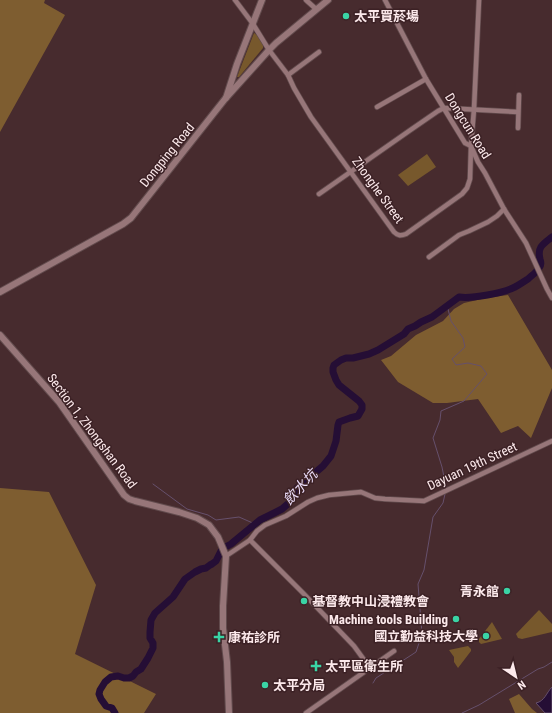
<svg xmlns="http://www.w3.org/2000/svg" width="552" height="713" font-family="'Roboto Condensed','Noto Sans TC',sans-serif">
  <rect width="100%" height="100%" fill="#472b2e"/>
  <g fill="#77582c">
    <path d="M254,33C258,35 264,43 263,48L239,77H237Z"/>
    <polygon points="427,154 436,167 408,186 398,175"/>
    <polygon points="539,610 552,624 552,632 522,639 518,638 516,634"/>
    <polygon points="492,622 502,639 481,644 479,642 479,639"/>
    <polygon points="468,646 471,649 471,651 458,668 454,662 454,657 449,650"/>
  </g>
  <g fill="#7e5d30">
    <polygon points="0,0 45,0 44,3 65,15 0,132"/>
    <polygon points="508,295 552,370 552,388 531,438 518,426 501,433 478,399 447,403 433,403 398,382 381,360 391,356 416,335 443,321 454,309 464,303 486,298"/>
    <polygon points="0,488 49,492 96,585 75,654 156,694 144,713 0,713"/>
    <polygon points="519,694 532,709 537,713 515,713 509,699"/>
  </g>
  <path fill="#250e35" stroke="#66506c" d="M552,687V713H545L536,703C545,701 546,693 552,687Z"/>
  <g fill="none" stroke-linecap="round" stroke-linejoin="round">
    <g stroke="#66506c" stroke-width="1">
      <polyline points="153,484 187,509 208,515 216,520 239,517 255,524"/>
      <polyline points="446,487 442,467 433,438 440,420 441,411 464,401 487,374 481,366 468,363 456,365 452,359 465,347 463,338 451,321 447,305"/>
      <polyline points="373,683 376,678 416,652 422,634 418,584 424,570 433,517 443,503 445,494"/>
      <polyline points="462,713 479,705 538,669 544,667 552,662"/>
    </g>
    <path stroke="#250e35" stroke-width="7" d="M115,713L112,708L106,706L101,699L99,694L100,690L105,682L111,677L118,676L124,678H129L133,676L136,672L141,669L148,658L153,648V643L150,638V632L151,620L155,613L173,597L185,579L195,572L201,569L206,568L210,565L212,564L216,561L222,549L231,544L260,520L282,509L289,503L297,488L323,466L331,456L336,441L338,425L339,422L350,418L358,416L362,409V405L359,401L339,385L336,380L333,372V368L334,365L341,360L346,358H353L369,354L378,350L404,334L408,329L415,326L421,322L432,317L459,297C472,299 503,293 515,287C519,285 523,282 528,279C531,276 537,272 539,268C541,266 541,262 540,259C537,247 543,244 552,237"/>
    <defs>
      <g id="street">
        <path d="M235,0L253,24L269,50L288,75L294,88L311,117L394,232C398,236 401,236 406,234L462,194L467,188L470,179L471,146L474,109L479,0"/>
        <polyline points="306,0 316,9"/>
        <polyline points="385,0 426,79 465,143 471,146 478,162 485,173 504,209 526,243 547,289 552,298"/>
        <polyline points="288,75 319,52"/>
        <polyline points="377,107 426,79"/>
        <polyline points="518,128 519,95"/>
        <polyline points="319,194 409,131 438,111 444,108 518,112"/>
        <polyline points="429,257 459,235 469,231 488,222 497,216 504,209"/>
        <polyline points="250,540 303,593 354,646 370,668"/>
        <polyline points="226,556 250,540 257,531 265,525 286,516 308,502 317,498 329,495 361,492 375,498 385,499 424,501 552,441"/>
        <polyline points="306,713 394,651"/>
      </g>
      <g id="secondary">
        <polyline points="226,98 237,64 262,0"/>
        <polyline points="0,292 123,224 131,218 225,99 269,50 276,43 328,0"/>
        <polyline points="0,335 59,402 124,495 129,499 135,501 179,512 197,518 209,525 218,537 226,556 223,606 223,628 227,662 229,713"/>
      </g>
    </defs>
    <use href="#street" stroke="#624b4d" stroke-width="6"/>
    <use href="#secondary" stroke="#624b4d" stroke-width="8"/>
    <use href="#street" stroke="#977679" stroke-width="4.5"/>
    <use href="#secondary" stroke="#977679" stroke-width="6"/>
  </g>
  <g fill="#3ad4a5" stroke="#3c2125" stroke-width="1.5">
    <circle cx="346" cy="16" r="4"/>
    <circle cx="507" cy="591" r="4"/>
    <circle cx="304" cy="601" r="4"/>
    <circle cx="456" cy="619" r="4"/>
    <circle cx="486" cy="636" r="4"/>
    <path d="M217 631h4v4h4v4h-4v4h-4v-4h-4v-4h4z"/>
    <path d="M314 660h4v4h4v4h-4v4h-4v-4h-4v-4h4z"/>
    <circle cx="265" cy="685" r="4"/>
  </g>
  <g text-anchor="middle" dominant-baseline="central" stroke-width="3" stroke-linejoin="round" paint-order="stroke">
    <g font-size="13" font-weight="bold" fill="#fce9eb" stroke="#3c2125" text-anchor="start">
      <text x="354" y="16">太平買菸場</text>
      <text x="499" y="591" text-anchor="end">青永館</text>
      <text x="312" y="601">基督教中山浸禮教會</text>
      <text x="448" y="619" text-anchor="end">Machine tools Building</text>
      <text x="478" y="636" text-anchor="end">國立勤益科技大學</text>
      <text x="228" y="637">康祐診所</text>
      <text x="325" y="666">太平區衛生所</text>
      <text x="273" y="685">太平分局</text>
    </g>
    <g font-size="13" fill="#fce9eb" stroke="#3c2125">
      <text transform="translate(468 126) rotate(58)">Dongcun Road</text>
      <text transform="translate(167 155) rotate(-51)">Dongping Road</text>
      <text transform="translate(378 190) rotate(54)">Zhonghe Street</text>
      <text transform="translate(92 431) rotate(53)">Section 1, Zhongshan Road</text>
      <text transform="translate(472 466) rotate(-25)">Dayuan 19th Street</text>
    </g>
    <g font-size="14" font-style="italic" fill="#ecddfa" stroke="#3c2125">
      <text transform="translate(300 487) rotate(-47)">飲水坑</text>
    </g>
  </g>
  <g transform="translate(516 677) rotate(145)" stroke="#3c2125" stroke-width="3" paint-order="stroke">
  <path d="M0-3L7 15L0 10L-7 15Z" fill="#fce9eb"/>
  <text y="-6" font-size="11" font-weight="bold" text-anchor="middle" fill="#fce9eb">N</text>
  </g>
</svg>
